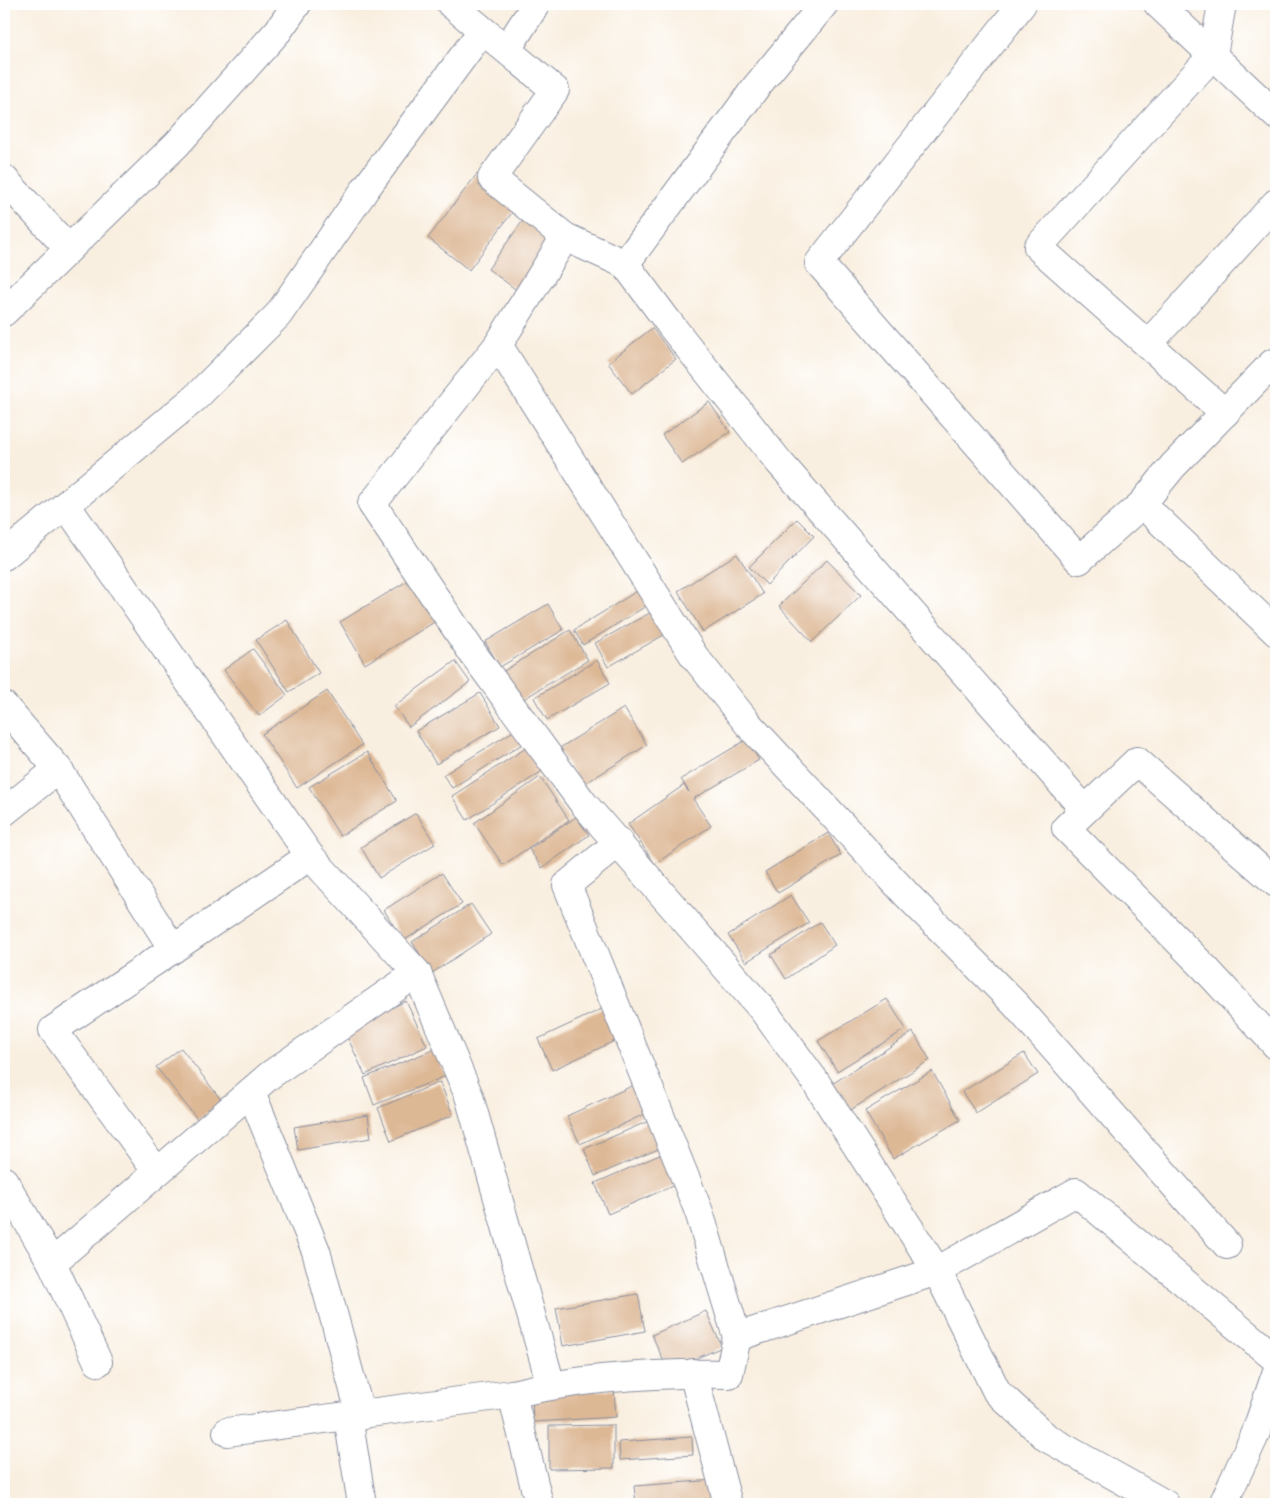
<svg xmlns="http://www.w3.org/2000/svg" width="1280" height="1508" font-family="'Libre Bodoni',serif">
  <rect width="100%" height="100%" fill="#fff"/>
  <filter id="ink" filterUnits="userSpaceOnUse"><feTurbulence type="fractalNoise" baseFrequency=".02" numOctaves="2"/><feDisplacementMap in="SourceGraphic" scale="10" xChannelSelector="R" yChannelSelector="G"/><feConvolveMatrix kernelMatrix="1 2 1 2 8 2 1 2 1" color-interpolation-filters="sRGB"/></filter>
  <filter id="wash" filterUnits="userSpaceOnUse"><feTurbulence type="fractalNoise" baseFrequency=".0096" numOctaves="4" result="noise"/><feDisplacementMap in="SourceGraphic" scale="20" xChannelSelector="R" yChannelSelector="G"/><feGaussianBlur stdDeviation="1.12" result="paint"/><feColorMatrix in="noise" values="0 0 0 0 0 0 0 0 0 0 0 0 0 0 0 0 0 1.4 0 .05"/><feComposite in="paint" operator="in"/></filter>
  <g filter="url(#wash)">
    <rect width="100%" height="100%" fill="#f9efe0"/>
    <g id="blocks">
      <g fill="#ddb895">
        <polygon points="477,174 517,206 469,270 428,238"/>
        <polygon points="527,215 557,237 518,291 488,269"/>
        <polygon points="652,328 676,359 632,394 608,363"/>
        <polygon points="709,402 730,432 682,464 662,435"/>
        <polygon points="797,519 814,536 767,585 749,567"/>
        <polygon points="737,554 763,594 703,632 678,591"/>
        <polygon points="827,560 861,595 812,642 779,606"/>
        <polygon points="412,578 438,620 365,664 340,622"/>
        <polygon points="642,588 651,603 583,645 574,630"/>
        <polygon points="548,604 563,630 500,667 485,642"/>
        <polygon points="657,609 669,632 608,667 595,643"/>
        <polygon points="287,620 319,673 289,692 256,640"/>
        <polygon points="570,630 588,660 517,703 499,674"/>
        <polygon points="253,649 287,695 259,716 224,670"/>
        <polygon points="597,660 610,683 547,720 534,698"/>
        <polygon points="455,661 470,682 409,727 394,706"/>
        <polygon points="327,691 362,745 297,788 262,734"/>
        <polygon points="480,693 500,726 436,764 416,731"/>
        <polygon points="624,708 647,745 581,786 558,749"/>
        <polygon points="515,730 524,743 452,788 443,775"/>
        <polygon points="746,740 759,760 693,799 711,826 655,864 628,824 684,785 689,792 681,779"/>
        <polygon points="529,746 544,770 467,820 452,796"/>
        <polygon points="367,752 397,801 340,836 309,787"/>
        <polygon points="540,777 569,820 503,865 474,823"/>
        <polygon points="416,813 435,844 379,878 361,847"/>
        <polygon points="576,817 589,835 542,868 529,849"/>
        <polygon points="828,833 841,855 778,893 765,872"/>
        <polygon points="442,873 462,904 403,941 384,910"/>
        <polygon points="791,895 809,923 746,962 728,935"/>
        <polygon points="471,904 491,934 432,973 412,942"/>
        <polygon points="820,922 835,945 786,979 771,955"/>
        <polygon points="887,999 906,1029 837,1071 818,1041"/>
        <polygon points="406,1001 427,1046 365,1075 344,1030"/>
        <polygon points="604,1008 619,1039 552,1070 538,1039"/>
        <polygon points="913,1032 930,1060 849,1111 832,1084"/>
        <polygon points="181,1048 222,1101 198,1120 156,1067"/>
        <polygon points="435,1049 446,1076 374,1105 364,1078"/>
        <polygon points="1024,1053 1038,1074 976,1113 962,1092"/>
        <polygon points="932,1071 960,1120 893,1159 865,1111"/>
        <polygon points="440,1082 453,1115 391,1141 378,1108"/>
        <polygon points="634,1085 647,1113 580,1144 567,1116"/>
        <polygon points="368,1115 371,1138 298,1150 294,1127"/>
        <polygon points="651,1120 663,1147 595,1176 584,1149"/>
        <polygon points="662,1154 675,1185 608,1214 595,1183"/>
        <polygon points="638,1294 645,1331 563,1346 556,1308"/>
        <polygon points="706,1311 722,1347 668,1371 652,1335"/>
        <polygon points="614,1390 616,1417 533,1422 532,1395"/>
        <polygon points="614,1425 614,1468 549,1469 549,1426"/>
        <polygon points="692,1437 693,1455 620,1460 619,1442"/>
        <polygon points="715,1480 717,1502 636,1504 634,1486"/>
      </g>
    </g>
  </g>
  <g filter="url(#ink)">
    <use href="#blocks" fill-opacity="0" stroke="#8a8f9f" stroke-width="1"/>
    <g fill="none" stroke-linecap="round" stroke-linejoin="round">
      <defs>
        <g id="minor">
          <polyline points="451,4 555,90 492,178 565,237 625,264 669,323 779,462 1085,810"/>
          <polyline points="1022,4 819,263 1079,560 1142,504 1276,632"/>
          <polyline points="1158,4 1276,115"/>
          <polyline points="1222,4 1213,55 1038,247 1225,413"/>
          <polyline points="507,49 536,4"/>
          <polyline points="4,179 69,249"/>
          <polyline points="565,237 498,345 372,504 474,655 583,803 763,1010 815,1081 937,1271 997,1392 1047,1438 1165,1504"/>
          <polyline points="625,264 756,87 824,4"/>
          <polyline points="4,312 177,144 278,31 297,4"/>
          <polyline points="1149,343 1276,203"/>
          <polyline points="498,345 694,656 749,725 908,896 1016,1005 1227,1245"/>
          <polyline points="1142,504 1173,466 1273,363"/>
          <polyline points="66,505 310,856 417,973 469,1096 551,1385"/>
          <polyline points="4,556 195,398 278,315 366,188 482,31"/>
          <polyline points="4,706 58,769 4,812"/>
          <polyline points="58,769 173,949 310,856"/>
          <polyline points="1276,883 1137,761 1066,828 1205,968 1276,1045"/>
          <polyline points="251,1092 316,1251 361,1416"/>
          <polyline points="157,1172 53,1030 173,949"/>
          <polyline points="4,1181 52,1263 98,1362"/>
          <polyline points="52,1263 270,1075 417,973"/>
          <polyline points="737,1337 937,1271 1076,1192 1276,1359"/>
          <polyline points="693,1373 728,1504"/>
          <polyline points="512,1394 539,1504"/>
          <polyline points="348,1417 362,1504"/>
          <path d="M227,1432L512,1394C579,1378 660,1373 729,1374L737,1337L699,1212L567,885L619,842"/>
          <polyline points="1223,1504 1255,1435 1276,1374"/>
        </g>
      </defs>
      <use href="#minor" stroke="#8a8f9f" stroke-width="30"/>
      <use href="#minor" stroke="#fff" stroke-width="28"/>
    </g>
  </g>
  <rect width="1280" height="1508" fill="none" stroke="#fff" stroke-width="20"/>
</svg>
